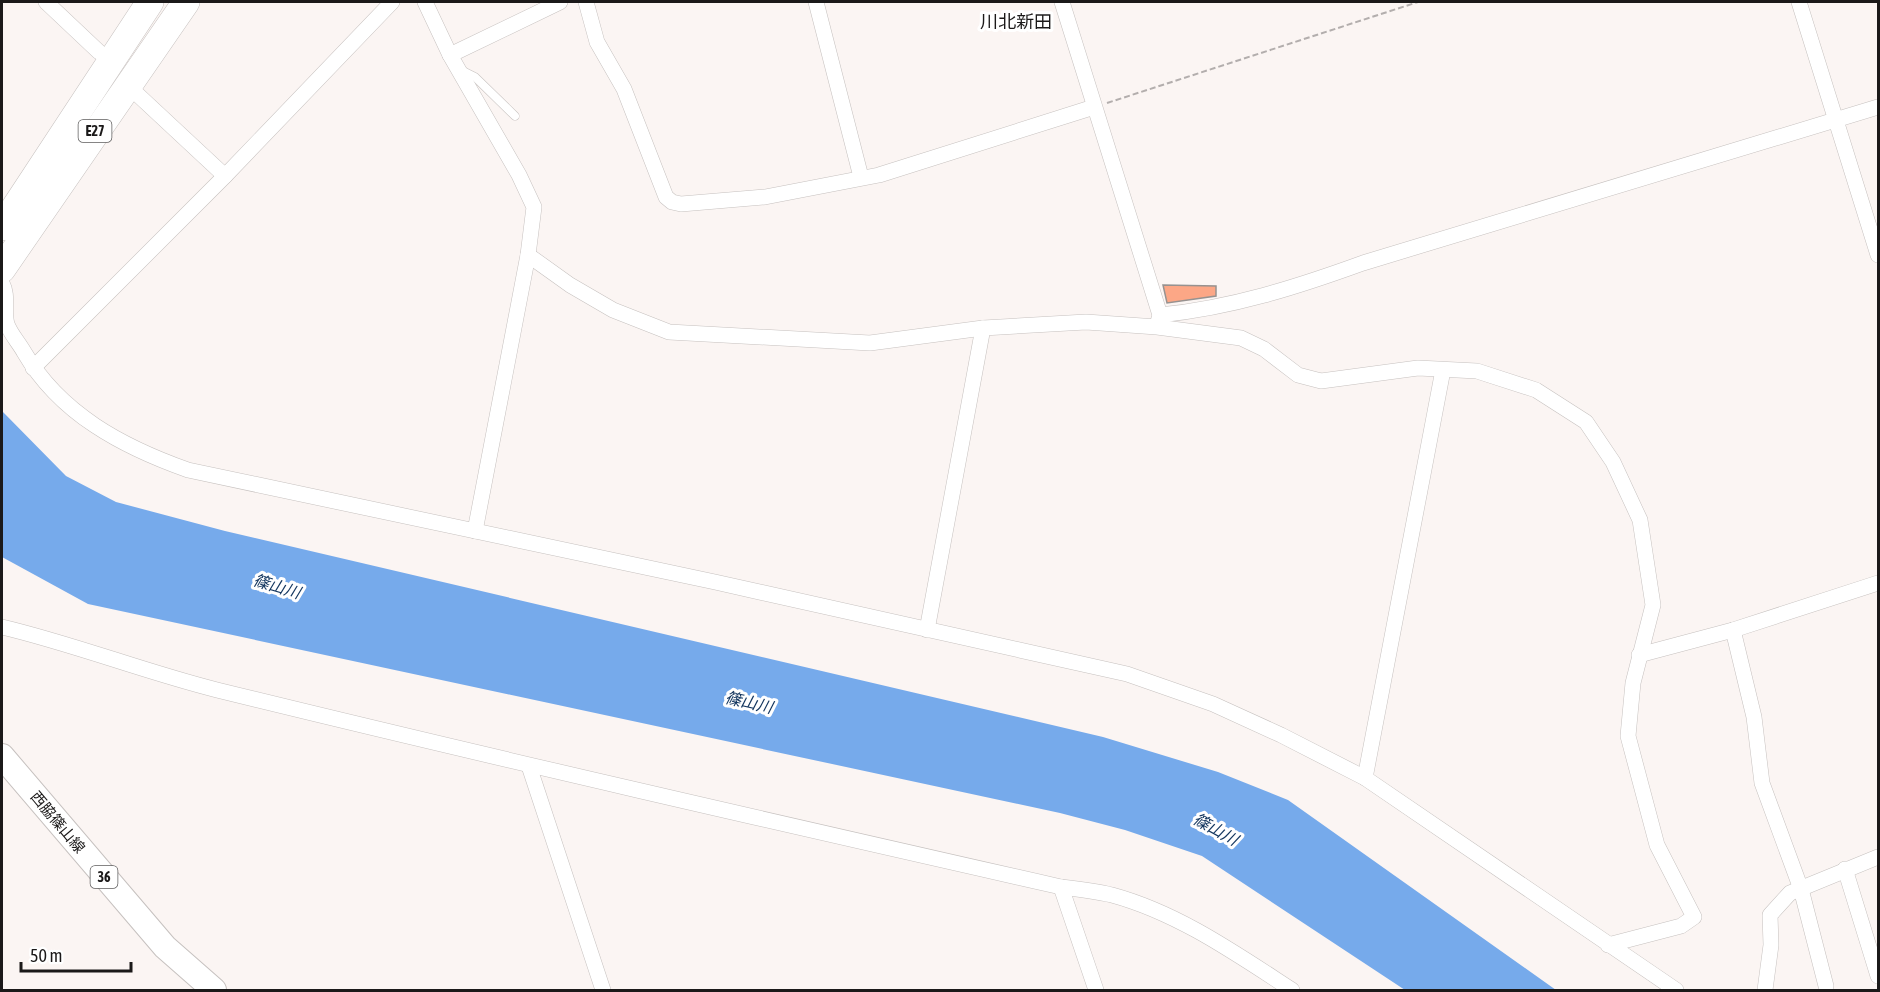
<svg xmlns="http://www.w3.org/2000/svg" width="1880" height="992" font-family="'Asap Condensed','Noto Sans JP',sans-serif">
  <rect width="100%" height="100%" fill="#fbf5f3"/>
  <polygon fill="#76aaeb" points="2,411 66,476 116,502 225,531 1103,737 1218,772 1288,800 1556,990 1405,990 1202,856 1125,830 1060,813 88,604 2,557"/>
  <polygon fill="#fca786" stroke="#979290" stroke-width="1.5" points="1163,285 1216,286 1216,296 1167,303"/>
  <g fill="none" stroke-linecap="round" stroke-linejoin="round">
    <defs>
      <polyline id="service" points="461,70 475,77 515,116"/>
      <g id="minor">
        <polyline points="46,2 99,52"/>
        <polyline points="425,2 450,55 519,175 534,207 528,255 475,531"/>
        <polyline points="586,2 597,42 624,89 666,197 672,202 681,204 765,197 879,175 1094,107"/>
        <polyline points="816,2 861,177"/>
        <polyline points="1062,2 1160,315 1158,322"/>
        <polyline points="1799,2 1878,255"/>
        <polyline points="450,55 560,2"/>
        <polyline points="137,94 225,176"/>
        <polyline points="528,255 570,285 613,310 669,332 870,343 983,328 1086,322 1157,327 1241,338 1264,349 1298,375 1321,381 1418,368 1477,371 1536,390 1586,422 1613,462 1640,520 1653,605 1633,683 1628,736 1657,845 1694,917 1681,926 1608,945"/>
        <path d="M2,283C9,296 3,310 7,324C10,333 19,343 24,352C60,414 123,447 188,470L715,582L1127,674L1213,704L1281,735L1365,778L1676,990"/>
        <path d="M1160,315C1231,308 1297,287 1363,263L1878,107"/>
        <polyline points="33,368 225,176 392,2"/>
        <path d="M2,627C74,644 145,672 217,690C498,759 779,823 1061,887C1078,889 1095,891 1112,895C1178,913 1235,953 1292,990"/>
        <polyline points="927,630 983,328"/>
        <polyline points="1733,630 1754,717 1762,783 1801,889 1826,986"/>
        <polyline points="1639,655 1733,630 1878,583"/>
        <polyline points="529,766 603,990"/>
        <polyline points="1365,778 1443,370"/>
        <polyline points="1845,869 1878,976"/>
        <polyline points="1061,887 1096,990"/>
        <polyline points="1765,990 1771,945 1770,915 1790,893 1878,857"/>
      </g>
      <polyline id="primary" points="2,756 165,947 214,990"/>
      <g id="motorway">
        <polyline points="2,227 150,2"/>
        <polyline points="2,269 186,2"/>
      </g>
    </defs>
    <use href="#service" stroke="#c6c1bf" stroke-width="9"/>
    <use href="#minor" stroke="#c6c1bf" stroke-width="16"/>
    <use href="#primary" stroke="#c6c1bf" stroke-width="26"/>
    <use href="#motorway" stroke="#c6c1bf" stroke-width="28"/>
    <polyline stroke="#b3aead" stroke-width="2" stroke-dasharray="6 3" stroke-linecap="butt" points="1107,103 1418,2"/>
    <use href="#service" stroke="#fff" stroke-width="8"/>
    <use href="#minor" stroke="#fff" stroke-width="15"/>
    <use href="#primary" stroke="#fff" stroke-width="24"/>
    <use href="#motorway" stroke="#fff" stroke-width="27"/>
  </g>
  <g text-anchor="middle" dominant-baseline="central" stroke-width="6" stroke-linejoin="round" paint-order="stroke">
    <g fill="#fff" stroke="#5f5e5e" stroke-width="1.5">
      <rect x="78.5" y="120" width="33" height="22" rx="4.5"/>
      <rect x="90.5" y="866" width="27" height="22" rx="4.5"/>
    </g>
    <g font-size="14" font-weight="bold" fill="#1b1919">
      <text x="95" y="131">E27</text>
      <text x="104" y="877">36</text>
    </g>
    <g font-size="15" fill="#1b1919" stroke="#fff">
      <text transform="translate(58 822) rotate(50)">西脇篠山線</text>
    </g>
    <g font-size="16" font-style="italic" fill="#12355e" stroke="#fff">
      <text transform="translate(277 586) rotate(17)">篠山川</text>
      <text transform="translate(749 702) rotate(13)">篠山川</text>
      <text transform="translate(1216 829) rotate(29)">篠山川</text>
    </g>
    <g font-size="18" fill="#1b1919" stroke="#fff">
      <text x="1016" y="21">川北新田</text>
    </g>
  </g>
  <rect width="1880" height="992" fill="none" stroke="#1b1919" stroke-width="6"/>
  <path d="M21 962v9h110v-9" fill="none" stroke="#1b1919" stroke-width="3"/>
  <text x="30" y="962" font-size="18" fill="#1b1919" stroke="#ffffff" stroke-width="4.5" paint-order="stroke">50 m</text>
</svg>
